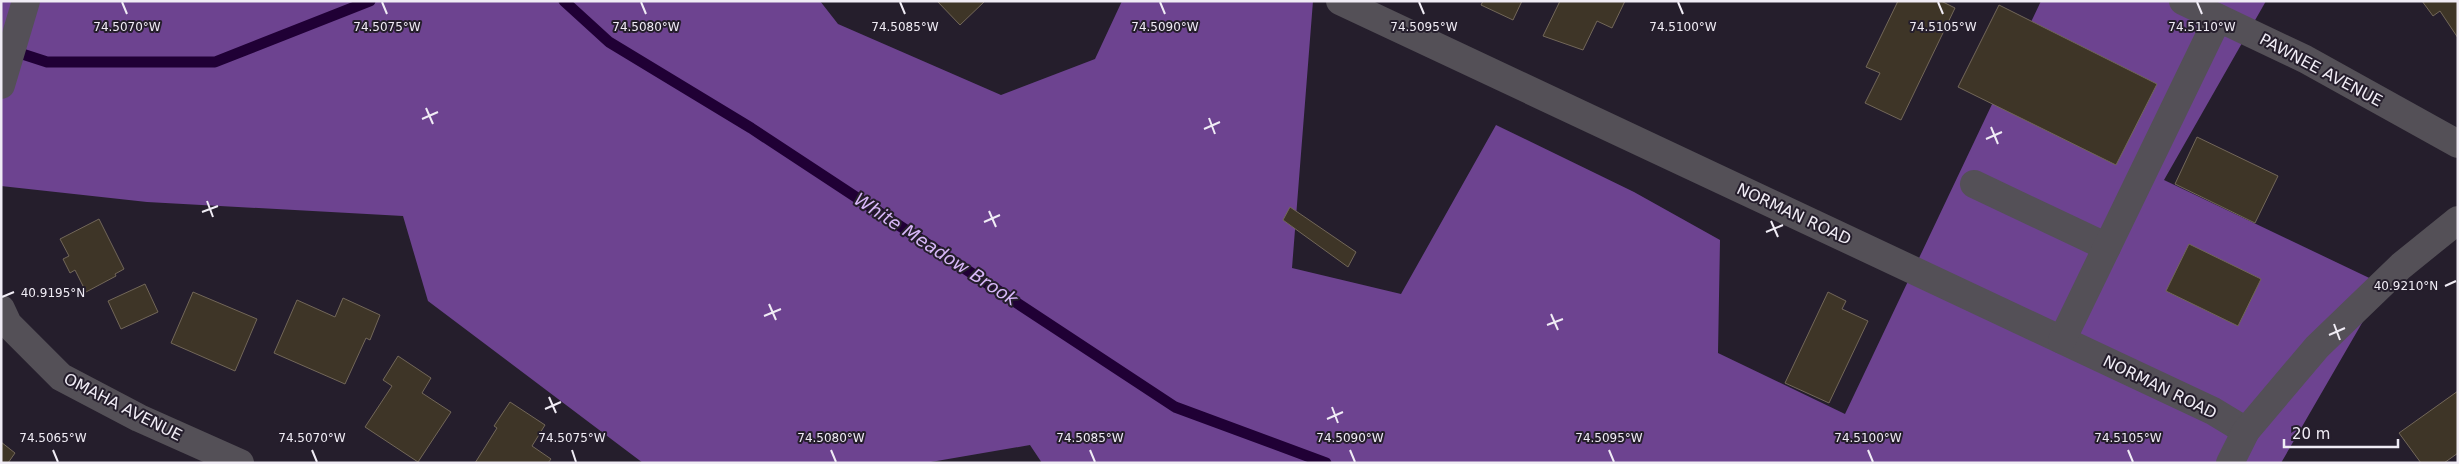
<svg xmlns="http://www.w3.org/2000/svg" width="2459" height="464" font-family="'DejaVu Sans',sans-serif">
  <rect width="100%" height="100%" fill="#251e2c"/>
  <polygon fill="#6d4390" points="1,1 820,1 838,24 1001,95 1095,59 1122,1 1313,1 1292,268 1401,294 1496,125 1634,192 1720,240 1718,353 1845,414 2041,1 2266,1 2164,180 2384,285 2281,463 1042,463 1030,445 925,463 643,463 428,301 403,216 147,202 1,186"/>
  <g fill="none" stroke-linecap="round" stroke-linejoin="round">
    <g stroke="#200035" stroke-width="11">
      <polyline points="564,1 609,42 751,128 1175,407 1326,463"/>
      <polyline points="10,50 47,62 215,62 370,1"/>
    </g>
  </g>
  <g fill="#3e3527" stroke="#726759">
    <polygon points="937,1 985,1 960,25"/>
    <polygon points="1483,1 1522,1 1513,20 1481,5"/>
    <polygon points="1560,1 1625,1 1612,28 1597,21 1583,50 1543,36"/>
    <polygon points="1898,1 1941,1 1955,8 1901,120 1865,103 1880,73 1866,67"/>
    <polygon points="2422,1 2458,1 2458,38 2440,11 2433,16"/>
    <polygon points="1999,5 2157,84 2116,165 1958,87"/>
    <polygon points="2197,137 2278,176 2255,223 2175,184"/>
    <polygon points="1290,207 1356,252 1348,267 1283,220"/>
    <polygon points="99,219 124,269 115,274 116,276 86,292 75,270 70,273 63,259 69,256 60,239"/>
    <polygon points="2189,244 2261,279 2238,326 2166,291"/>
    <polygon points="145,284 158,312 121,329 108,301"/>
    <polygon points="193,292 257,319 235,371 171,343"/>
    <polygon points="1828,292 1846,301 1842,309 1868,321 1829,403 1785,383"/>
    <polygon points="343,298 380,315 370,340 366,338 345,384 274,353 297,300 335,317"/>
    <polygon points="398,356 431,378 422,393 451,412 418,462 365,427 392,386 383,380"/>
    <polygon points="2458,391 2458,453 2444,463 2421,463 2399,433"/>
    <polygon points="510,402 545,425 532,446 551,459 548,463 475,463 497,428 494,426"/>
    <polygon points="1,442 15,453 8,463 1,463"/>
  </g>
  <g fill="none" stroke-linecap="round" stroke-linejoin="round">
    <g stroke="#545057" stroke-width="28">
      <polyline points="1340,1 2213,411 2246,431"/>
      <polyline points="2183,1 2305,59 2458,144"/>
      <polyline points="1,85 26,1"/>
      <polyline points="1974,184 2107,247"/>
      <polyline points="1,309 8,324 61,377 139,418 240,463"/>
      <polyline points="2062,340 2218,18"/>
      <polyline points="2230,463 2246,431 2317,347 2401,266 2458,220"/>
    </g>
  </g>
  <path fill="none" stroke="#f0ecf5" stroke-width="2" d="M122,2L127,14M382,2L387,14M641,2L646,14M900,2L905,14M1160,2L1165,14M1419,2L1424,14M1678,2L1683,14M1938,2L1943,14M2197,2L2202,14M426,108L433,124M1209,118L1215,134M422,119L438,112M1991,127L1998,144M1204,129L1220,122M1986,139L2002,132M207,201L213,217M989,211L996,227M202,212L218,206M1771,221L1778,237M984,222L1000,215M1766,232L1783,225M2445,286L2456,281M2,297L14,292M769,304L776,320M1551,314L1558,330M764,316L781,309M2334,324L2340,340M1547,325L1563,319M2329,335L2345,328M549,397L556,413M1332,407L1338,423M545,409L561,402M1327,419L1343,412M53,450L58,462M312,450L317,462M572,450L576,462M831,450L836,462M1090,450L1095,462M1350,450L1355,462M1609,450L1614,462M1868,450L1873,462M2128,450L2133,462"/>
  <g text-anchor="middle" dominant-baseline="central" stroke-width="4" stroke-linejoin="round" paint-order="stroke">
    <g font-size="16" fill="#f0ecf5" stroke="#251e2c">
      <text transform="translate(2321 70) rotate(28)">PAWNEE AVENUE</text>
      <text transform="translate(1794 214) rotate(25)">NORMAN ROAD</text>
      <text transform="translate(2160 387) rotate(26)">NORMAN ROAD</text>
      <text transform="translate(123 407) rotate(27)">OMAHA AVENUE</text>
    </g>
    <g font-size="18" font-style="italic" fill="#d8b8f9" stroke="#251e2c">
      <text transform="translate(936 249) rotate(33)">White Meadow Brook</text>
    </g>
  </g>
  <g font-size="12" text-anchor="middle" fill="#f0ecf5" stroke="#251e2c" stroke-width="4" stroke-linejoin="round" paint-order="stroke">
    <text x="127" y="31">74.5070°W</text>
    <text x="387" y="31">74.5075°W</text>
    <text x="646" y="31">74.5080°W</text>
    <text x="905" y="31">74.5085°W</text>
    <text x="1165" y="31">74.5090°W</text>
    <text x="1424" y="31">74.5095°W</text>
    <text x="1683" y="31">74.5100°W</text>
    <text x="1943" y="31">74.5105°W</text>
    <text x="2202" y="31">74.5110°W</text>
    <text x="2406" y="290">40.9210°N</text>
    <text x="53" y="297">40.9195°N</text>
    <text x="53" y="442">74.5065°W</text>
    <text x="312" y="442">74.5070°W</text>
    <text x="572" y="442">74.5075°W</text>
    <text x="831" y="442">74.5080°W</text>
    <text x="1090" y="442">74.5085°W</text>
    <text x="1350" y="442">74.5090°W</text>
    <text x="1609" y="442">74.5095°W</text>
    <text x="1868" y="442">74.5100°W</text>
    <text x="2128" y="442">74.5105°W</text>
  </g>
  <rect width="2459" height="464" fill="none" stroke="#f0ecf5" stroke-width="5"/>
  <path d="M2284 439v8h114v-8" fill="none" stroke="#f0ecf5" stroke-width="2.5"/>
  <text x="2292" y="439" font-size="15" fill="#f0ecf5" stroke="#251e2c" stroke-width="4" paint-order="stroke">20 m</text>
</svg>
